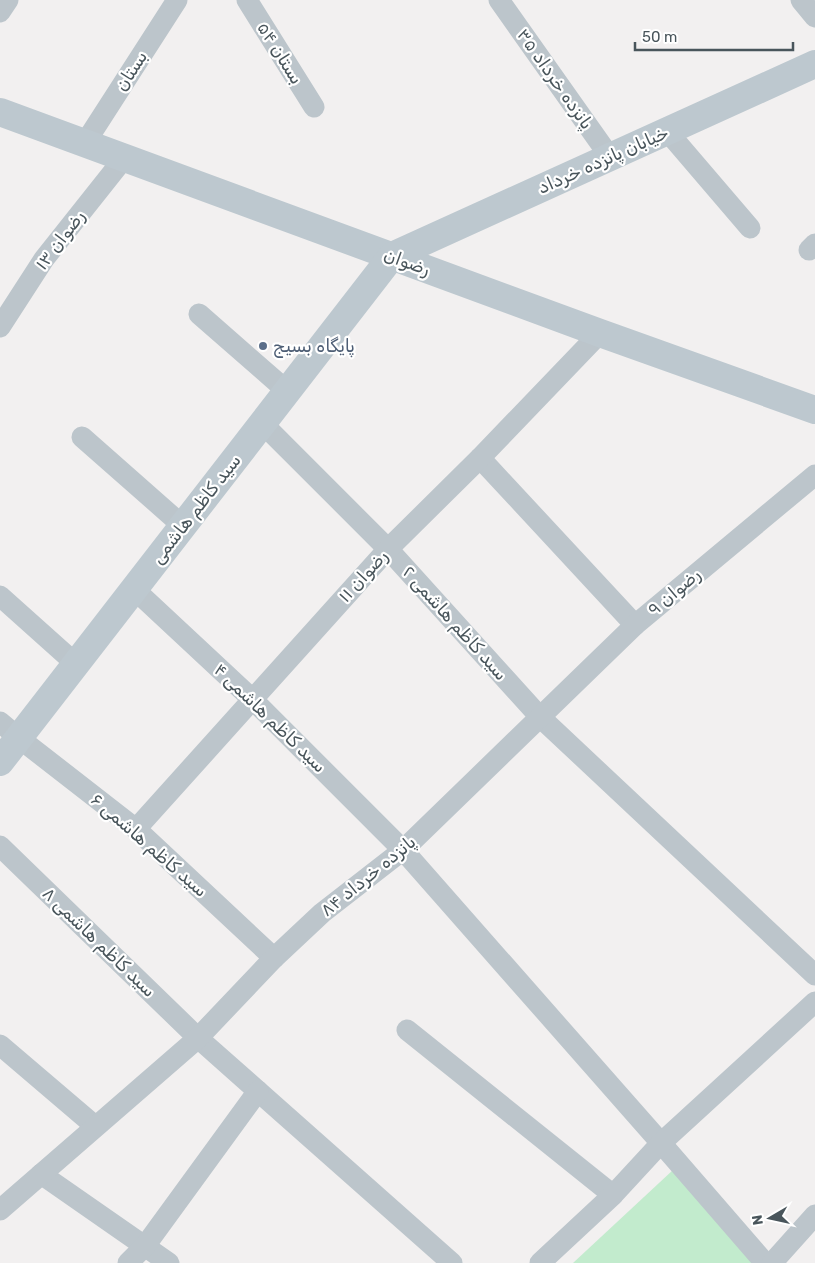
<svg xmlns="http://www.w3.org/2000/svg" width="815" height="1263" font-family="Rubik,'Noto Naskh Arabic',sans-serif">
  <rect width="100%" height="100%" fill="#f2f0f0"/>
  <polygon fill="#c2ebcd" points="673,1170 759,1263 573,1263"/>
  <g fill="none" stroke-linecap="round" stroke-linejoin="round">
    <g stroke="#bcc5cb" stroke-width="21">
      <polyline points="247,0 314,107"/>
      <polyline points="499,0 610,157"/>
      <polyline points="801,0 815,17"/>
      <polyline points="0,12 8,0"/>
      <polyline points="667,131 750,228"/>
      <polyline points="85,143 177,0"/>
      <polyline points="809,250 815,244"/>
      <polyline points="199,314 287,391"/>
      <polyline points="0,327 44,259 125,157"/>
      <polyline points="262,423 388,549 540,717 815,975"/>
      <polyline points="82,437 183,526"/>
      <polyline points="480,458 635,625"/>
      <polyline points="134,589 252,699 403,850 661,1143 765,1263"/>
      <polyline points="0,596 76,664"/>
      <polyline points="0,722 19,738 136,829 274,958"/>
      <polyline points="136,829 388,549 480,458 600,333"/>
      <polyline points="0,846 198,1038 452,1263"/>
      <polyline points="407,1030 613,1195"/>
      <polyline points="0,1045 95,1126"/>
      <polyline points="41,1174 169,1263"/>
      <polyline points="0,1210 198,1038 274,958 322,913 403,850 635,625 815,475"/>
      <polyline points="128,1263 145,1246 258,1091"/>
      <polyline points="540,1263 613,1195 661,1143 815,1002"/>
      <polyline points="772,1263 815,1215"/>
    </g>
    <g stroke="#bdc8cf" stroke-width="28">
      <polyline points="0,112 600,333 815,410"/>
      <polyline points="0,762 392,256 815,64"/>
    </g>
  </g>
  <circle fill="#5c6f8a" stroke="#fff" stroke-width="2" cx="263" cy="346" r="5"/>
  <g text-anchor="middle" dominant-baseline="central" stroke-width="4.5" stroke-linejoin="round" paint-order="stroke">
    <g font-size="18" fill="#49555b" stroke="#fff">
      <text transform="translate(280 53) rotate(58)">بستان ۵۴</text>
      <text transform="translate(131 71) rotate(-57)">بستان</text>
      <text transform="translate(555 79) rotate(55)">پانزده خرداد ۳۵</text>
      <text transform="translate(603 160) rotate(-24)">خیابان پانزده خرداد</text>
      <text transform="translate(60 240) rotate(-53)">رضوان ۱۳</text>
      <text transform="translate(407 262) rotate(20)">رضوان</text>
      <text transform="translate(196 509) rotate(-52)">سید کاظم هاشمی</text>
      <text transform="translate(363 576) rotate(-48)">رضوان ۱۱</text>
      <text transform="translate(674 592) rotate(-40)">رضوان ۹</text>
      <text transform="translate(455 623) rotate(48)">سید کاظم هاشمی ۲</text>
      <text transform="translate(270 718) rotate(44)">سید کاظم هاشمی ۴</text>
      <text transform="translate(149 845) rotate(41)">سید کاظم هاشمی ۶</text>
      <text transform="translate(368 876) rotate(-39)">پانزده خرداد ۸۴</text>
      <text transform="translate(99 942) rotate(44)">سید کاظم هاشمی ۸</text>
    </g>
    <g font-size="18" fill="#4e5e75" stroke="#fff" text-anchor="start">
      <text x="273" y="346">پایگاه بسیج</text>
    </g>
  </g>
  <g transform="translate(770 1218) rotate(261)" stroke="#ffffff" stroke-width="4" paint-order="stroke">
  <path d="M0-4L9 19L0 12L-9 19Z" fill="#49555b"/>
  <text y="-8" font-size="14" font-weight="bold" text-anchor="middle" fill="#49555b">N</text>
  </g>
  <path d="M635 42v8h158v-8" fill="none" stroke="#49555b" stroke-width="2.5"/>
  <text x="642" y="42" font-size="15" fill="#49555b" stroke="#ffffff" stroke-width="4" paint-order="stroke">50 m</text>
</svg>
